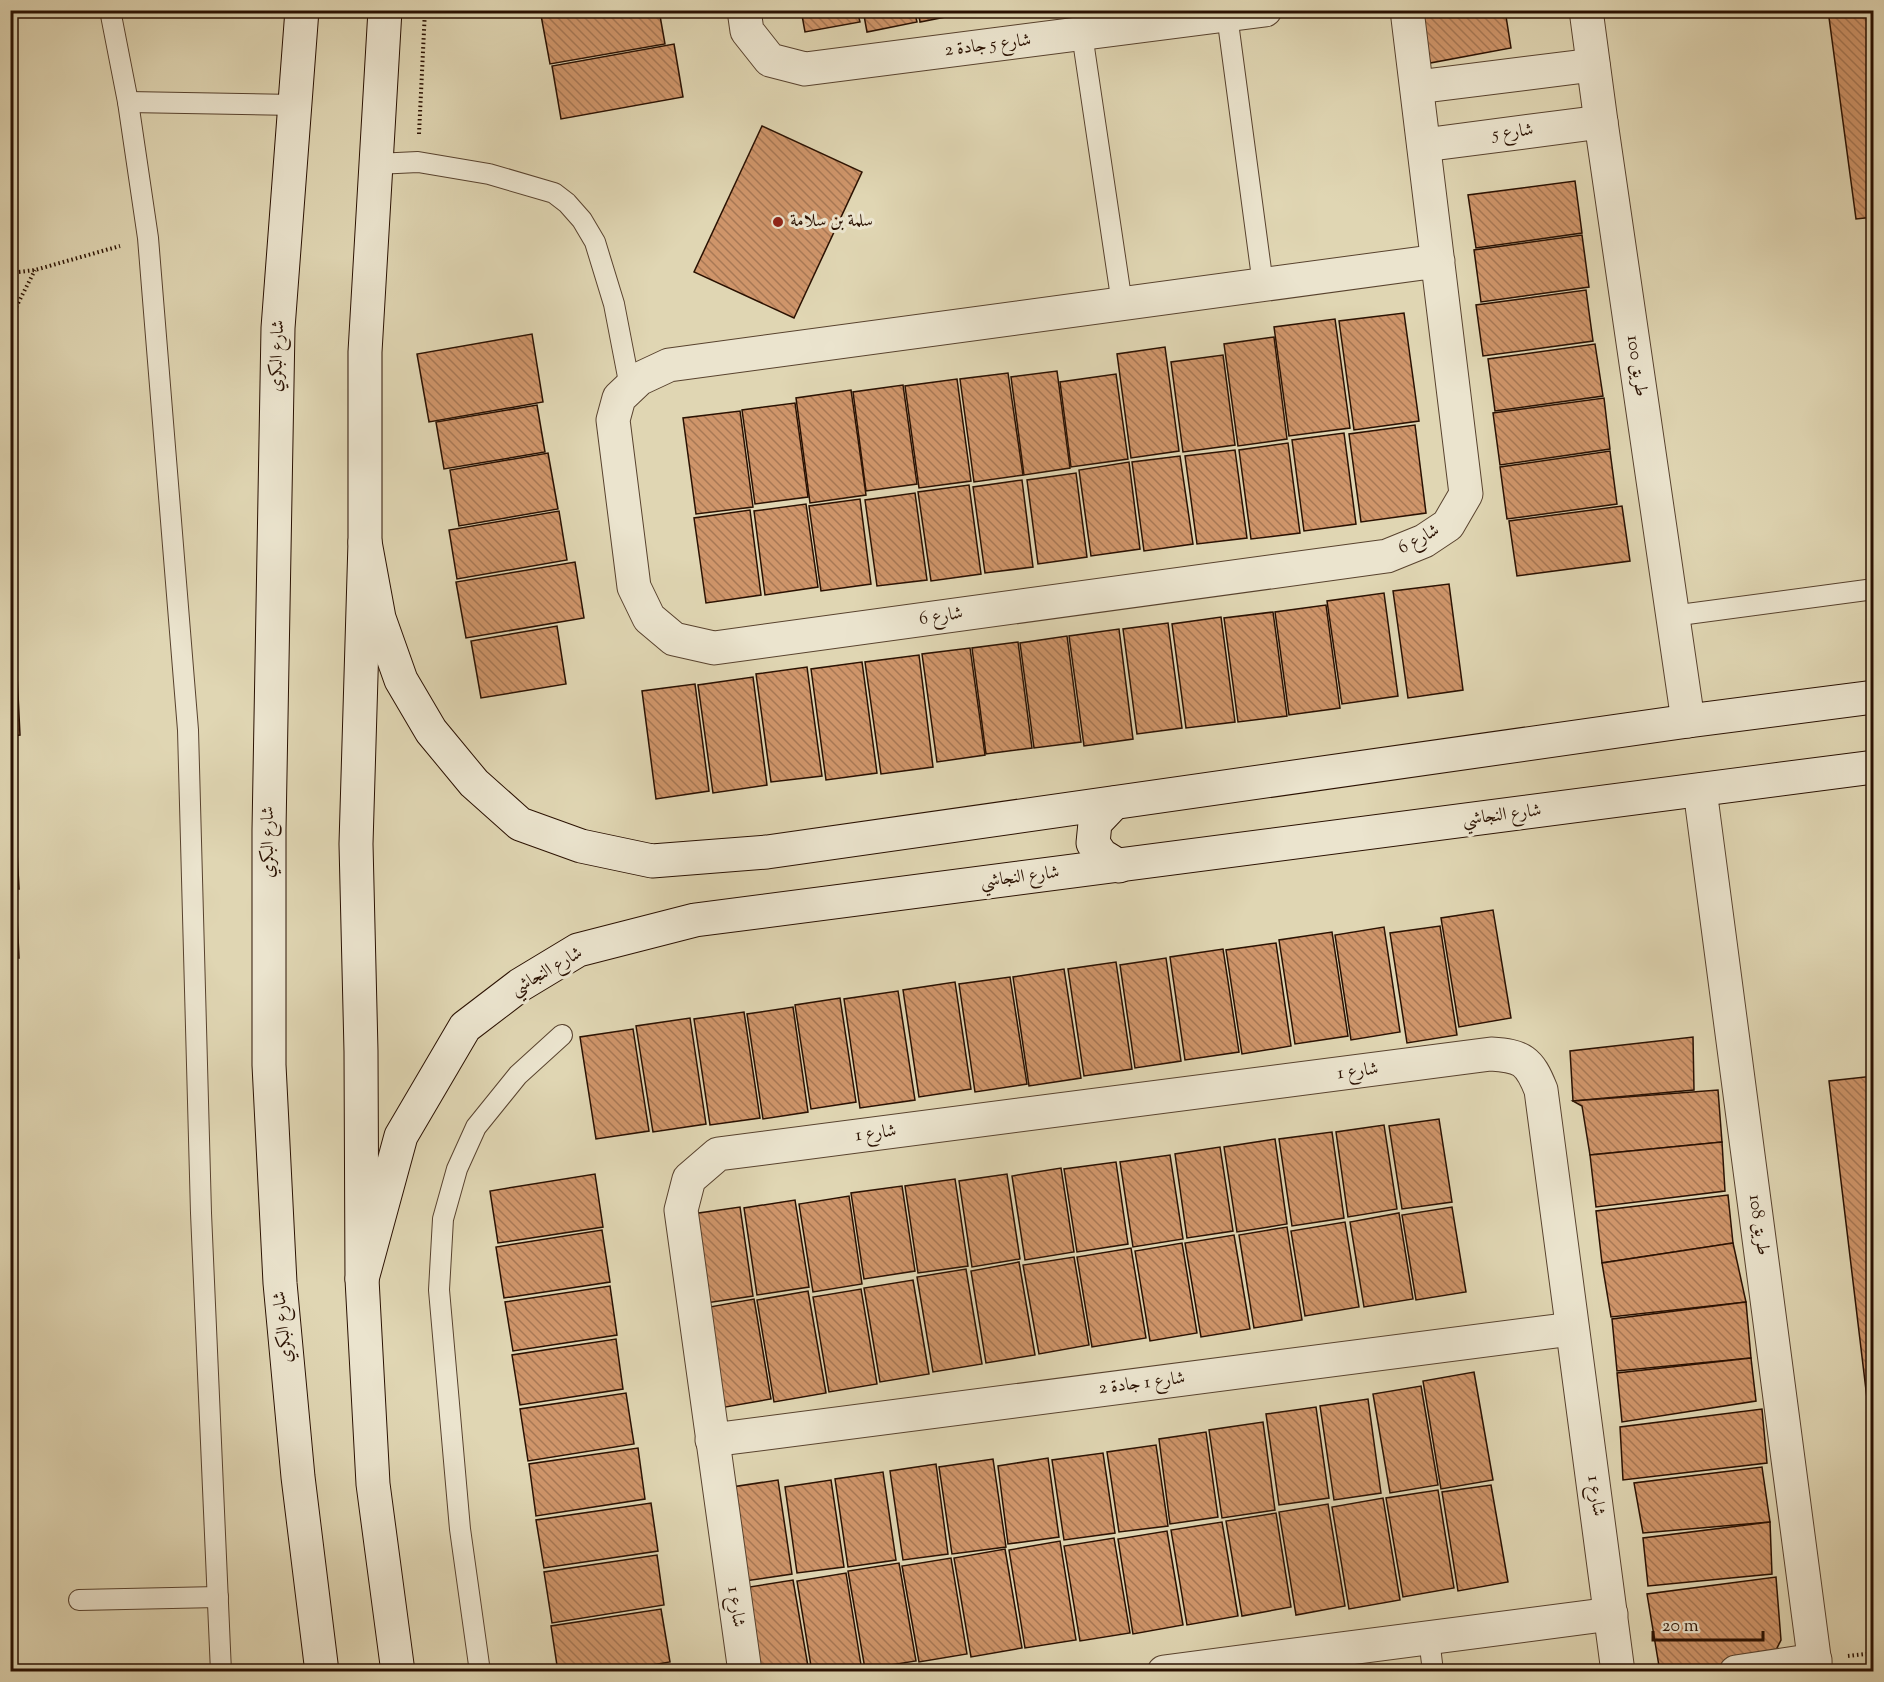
<svg xmlns="http://www.w3.org/2000/svg" width="1884" height="1682" font-family="'Sorts Mill Goudy',Amiri,serif">
  <defs>
    <pattern id="building-back-hatch" width="6" height="6" patternUnits="userSpaceOnUse" patternTransform="scale(1.5)"><rect width="6" height="6" fill="#cf956a"/><path d="M-1 5l2 2M0 0l6 6M5-1l2 2" fill="none" stroke="#a87855"/></pattern>
  </defs>
  <rect width="100%" height="100%" fill="#e0d6b3"/>
  <filter id="stains"><feTurbulence type="fractalNoise" baseFrequency=".00333" numOctaves="4"/><feColorMatrix values="0 0 0 0 .2 0 0 0 0 .09 0 0 0 0 .02 0 0 0 .5 -.17"/></filter>
  <radialGradient id="worn" r=".72"><stop offset=".6" stop-color="#630" stop-opacity="0"/><stop offset="1" stop-color="#630" stop-opacity=".3"/></radialGradient>
  <g fill="url(#building-back-hatch)" stroke="#2a1102" stroke-width="1.5">
    <polygon points="540,10 659,10 665,44 550,64"/>
    <polygon points="801,10 857,10 860,22 805,32"/>
    <polygon points="863,10 914,10 917,22 867,32"/>
    <polygon points="918,10 970,10 971,12 920,22"/>
    <polygon points="1421,10 1505,10 1511,48 1430,63"/>
    <polygon points="1828,10 1874,10 1874,217 1856,219"/>
    <polygon points="674,44 683,97 561,119 552,66"/>
    <polygon points="762,126 862,172 794,318 694,272"/>
    <polygon points="1575,181 1582,233 1476,248 1468,195"/>
    <polygon points="1582,235 1589,287 1481,302 1474,250"/>
    <polygon points="1586,290 1593,341 1483,356 1476,305"/>
    <polygon points="1404,313 1419,421 1354,430 1339,321"/>
    <polygon points="1335,319 1350,428 1289,436 1274,327"/>
    <polygon points="532,334 543,402 429,422 417,354"/>
    <polygon points="1274,337 1287,439 1238,446 1224,344"/>
    <polygon points="1595,344 1603,396 1495,411 1488,359"/>
    <polygon points="1165,347 1179,451 1131,458 1117,354"/>
    <polygon points="1223,355 1235,445 1183,452 1171,362"/>
    <polygon points="1057,371 1070,468 1024,475 1011,377"/>
    <polygon points="1008,373 1023,475 974,482 960,379"/>
    <polygon points="1116,374 1128,459 1071,467 1060,382"/>
    <polygon points="957,379 971,481 919,488 905,386"/>
    <polygon points="903,385 917,484 866,491 853,392"/>
    <polygon points="851,390 866,495 810,503 796,398"/>
    <polygon points="1604,398 1610,449 1500,465 1493,413"/>
    <polygon points="795,403 808,497 755,504 742,410"/>
    <polygon points="537,405 545,452 444,469 436,422"/>
    <polygon points="740,411 753,507 696,514 683,418"/>
    <polygon points="1415,425 1426,513 1361,522 1349,434"/>
    <polygon points="1344,433 1356,524 1304,531 1292,440"/>
    <polygon points="1288,443 1300,533 1251,539 1239,450"/>
    <polygon points="1235,450 1247,538 1197,544 1185,456"/>
    <polygon points="1610,451 1617,504 1507,519 1500,467"/>
    <polygon points="548,453 558,509 459,526 450,470"/>
    <polygon points="1180,456 1193,544 1144,551 1132,462"/>
    <polygon points="1129,462 1140,549 1091,556 1079,470"/>
    <polygon points="1076,473 1087,557 1038,564 1027,480"/>
    <polygon points="1022,480 1033,567 985,573 973,487"/>
    <polygon points="969,485 981,574 931,581 918,492"/>
    <polygon points="915,493 927,580 877,586 865,500"/>
    <polygon points="860,499 871,584 821,591 809,506"/>
    <polygon points="806,504 818,587 765,595 754,511"/>
    <polygon points="1622,506 1630,561 1517,576 1509,521"/>
    <polygon points="750,510 761,595 706,603 694,518"/>
    <polygon points="559,511 567,560 457,579 449,530"/>
    <polygon points="575,562 584,618 466,638 456,582"/>
    <polygon points="1449,584 1463,690 1408,698 1393,591"/>
    <polygon points="1384,593 1398,696 1342,704 1327,601"/>
    <polygon points="1326,605 1340,708 1289,715 1275,612"/>
    <polygon points="1273,612 1287,716 1238,722 1224,618"/>
    <polygon points="1221,617 1235,722 1186,728 1172,624"/>
    <polygon points="1168,623 1182,728 1137,734 1123,629"/>
    <polygon points="557,626 566,684 481,698 471,641"/>
    <polygon points="1119,629 1133,739 1084,746 1069,636"/>
    <polygon points="1067,636 1081,742 1034,748 1020,643"/>
    <polygon points="1018,642 1032,748 986,754 972,648"/>
    <polygon points="970,648 985,755 937,762 922,654"/>
    <polygon points="919,655 933,767 881,774 865,662"/>
    <polygon points="862,662 877,773 826,780 811,669"/>
    <polygon points="807,667 822,776 771,782 756,674"/>
    <polygon points="17,674 20,735 10,736 10,675"/>
    <polygon points="753,677 767,785 713,793 698,685"/>
    <polygon points="695,684 709,791 656,799 642,691"/>
    <polygon points="13,758 16,825 10,826 10,759"/>
    <polygon points="10,833 16,833 19,889 10,889"/>
    <polygon points="10,896 16,896 19,958 10,958"/>
    <polygon points="1493,910 1511,1018 1459,1027 1441,918"/>
    <polygon points="1440,926 1457,1035 1407,1043 1390,933"/>
    <polygon points="1384,927 1400,1032 1351,1040 1335,935"/>
    <polygon points="1332,932 1348,1036 1295,1044 1279,940"/>
    <polygon points="1276,943 1291,1046 1242,1054 1226,950"/>
    <polygon points="1223,949 1239,1052 1185,1060 1170,957"/>
    <polygon points="1166,958 1181,1061 1135,1068 1120,965"/>
    <polygon points="1116,962 1132,1069 1084,1076 1068,969"/>
    <polygon points="1064,969 1081,1078 1029,1086 1013,977"/>
    <polygon points="1010,977 1027,1084 975,1092 959,984"/>
    <polygon points="955,982 971,1089 919,1097 903,990"/>
    <polygon points="898,991 915,1100 860,1108 844,999"/>
    <polygon points="840,998 856,1102 811,1109 795,1005"/>
    <polygon points="793,1007 808,1112 763,1119 747,1014"/>
    <polygon points="744,1012 760,1118 710,1125 694,1019"/>
    <polygon points="690,1018 706,1124 653,1132 636,1026"/>
    <polygon points="633,1029 649,1131 596,1139 580,1037"/>
    <polygon points="1693,1037 1694,1090 1573,1101 1570,1051"/>
    <polygon points="1874,1076 1874,1457 1829,1081"/>
    <polygon points="1718,1090 1722,1142 1590,1155 1582,1106 1573,1101"/>
    <polygon points="1439,1119 1452,1202 1402,1209 1389,1126"/>
    <polygon points="1384,1125 1397,1209 1348,1217 1336,1132"/>
    <polygon points="1332,1132 1344,1218 1292,1226 1279,1139"/>
    <polygon points="1275,1139 1287,1224 1237,1232 1224,1147"/>
    <polygon points="1722,1142 1725,1191 1596,1207 1590,1155"/>
    <polygon points="1220,1147 1233,1231 1187,1238 1175,1154"/>
    <polygon points="1170,1155 1183,1239 1133,1247 1120,1162"/>
    <polygon points="1116,1162 1128,1244 1077,1252 1064,1169"/>
    <polygon points="1061,1168 1074,1252 1025,1260 1012,1176"/>
    <polygon points="595,1174 603,1227 498,1243 490,1191"/>
    <polygon points="1007,1174 1020,1259 972,1267 959,1181"/>
    <polygon points="955,1179 968,1266 918,1273 905,1186"/>
    <polygon points="902,1186 915,1271 864,1279 851,1193"/>
    <polygon points="10,1192 13,1192 16,1255 10,1255"/>
    <polygon points="1728,1195 1733,1243 1602,1263 1596,1211"/>
    <polygon points="849,1196 862,1284 813,1292 799,1204"/>
    <polygon points="795,1200 809,1287 757,1295 744,1208"/>
    <polygon points="740,1207 753,1296 706,1303 692,1214"/>
    <polygon points="1452,1207 1466,1292 1416,1300 1402,1215"/>
    <polygon points="1399,1213 1413,1299 1364,1307 1350,1222"/>
    <polygon points="1345,1222 1359,1307 1305,1316 1291,1231"/>
    <polygon points="1287,1227 1302,1320 1254,1328 1239,1235"/>
    <polygon points="602,1230 610,1282 504,1298 496,1247"/>
    <polygon points="1234,1235 1250,1329 1201,1337 1185,1243"/>
    <polygon points="1182,1243 1197,1333 1150,1341 1135,1251"/>
    <polygon points="1733,1243 1746,1302 1611,1317 1602,1263"/>
    <polygon points="1131,1248 1146,1338 1092,1347 1077,1257"/>
    <polygon points="1074,1257 1089,1345 1039,1354 1023,1265"/>
    <polygon points="1019,1262 1035,1355 986,1363 971,1271"/>
    <polygon points="966,1269 982,1364 933,1372 917,1277"/>
    <polygon points="913,1280 929,1374 880,1382 864,1288"/>
    <polygon points="610,1286 617,1335 513,1351 505,1302"/>
    <polygon points="861,1289 877,1384 829,1392 813,1297"/>
    <polygon points="808,1291 826,1393 774,1402 757,1300"/>
    <polygon points="754,1299 771,1399 720,1408 704,1308"/>
    <polygon points="1746,1302 1751,1358 1617,1371 1612,1319"/>
    <polygon points="616,1339 623,1389 520,1405 512,1355"/>
    <polygon points="1751,1358 1756,1401 1622,1422 1617,1373"/>
    <polygon points="1474,1372 1493,1480 1441,1489 1423,1381"/>
    <polygon points="1421,1386 1438,1485 1390,1493 1373,1394"/>
    <polygon points="626,1393 634,1444 528,1461 520,1409"/>
    <polygon points="1368,1399 1381,1493 1334,1500 1320,1406"/>
    <polygon points="1316,1407 1329,1498 1279,1505 1266,1414"/>
    <polygon points="1762,1409 1767,1463 1623,1480 1620,1427"/>
    <polygon points="1263,1422 1275,1510 1222,1518 1209,1430"/>
    <polygon points="1206,1432 1218,1517 1170,1524 1159,1439"/>
    <polygon points="1156,1445 1168,1526 1119,1532 1107,1452"/>
    <polygon points="638,1448 645,1499 536,1516 529,1464"/>
    <polygon points="1103,1453 1115,1533 1064,1540 1052,1460"/>
    <polygon points="1048,1458 1059,1537 1008,1544 998,1466"/>
    <polygon points="993,1459 1006,1547 952,1554 939,1467"/>
    <polygon points="936,1464 948,1554 903,1560 890,1471"/>
    <polygon points="1762,1467 1770,1522 1643,1533 1634,1483"/>
    <polygon points="883,1472 896,1560 848,1567 835,1479"/>
    <polygon points="778,1480 792,1574 745,1581 732,1487"/>
    <polygon points="831,1480 844,1567 797,1573 785,1487"/>
    <polygon points="1491,1485 1508,1582 1458,1591 1442,1492"/>
    <polygon points="1438,1490 1454,1588 1403,1597 1386,1498"/>
    <polygon points="1383,1498 1400,1600 1349,1609 1332,1507"/>
    <polygon points="651,1503 658,1551 544,1568 536,1520"/>
    <polygon points="1328,1504 1345,1606 1296,1615 1279,1512"/>
    <polygon points="1276,1513 1291,1607 1242,1616 1226,1521"/>
    <polygon points="1222,1522 1238,1616 1187,1625 1171,1530"/>
    <polygon points="1770,1522 1772,1574 1648,1586 1643,1538"/>
    <polygon points="1167,1531 1183,1625 1133,1634 1118,1539"/>
    <polygon points="1114,1538 1130,1633 1080,1641 1064,1546"/>
    <polygon points="1060,1541 1076,1640 1025,1648 1009,1550"/>
    <polygon points="1005,1549 1022,1648 971,1657 954,1558"/>
    <polygon points="657,1555 664,1605 552,1623 544,1572"/>
    <polygon points="951,1558 967,1654 919,1662 902,1566"/>
    <polygon points="899,1563 916,1661 865,1669 848,1571"/>
    <polygon points="846,1573 862,1671 812,1672 797,1581"/>
    <polygon points="1776,1577 1781,1640 1770,1662 1689,1672 1660,1672 1647,1594"/>
    <polygon points="793,1580 809,1672 758,1672 743,1588"/>
    <polygon points="661,1609 670,1662 609,1672 558,1672 551,1626"/>
  </g>
  <g fill="none" stroke-linecap="round" stroke-linejoin="round">
    <defs>
      <g id="service">
        <polyline points="110,10 128,102 148,238 188,730 201,1213 221,1672"/>
        <polyline points="1227,15 1263,285"/>
        <polyline points="1082,34 1122,304"/>
        <polyline points="128,102 295,105"/>
        <polyline points="376,164 418,162 489,174 554,193 567,203 582,220 595,242 614,304 630,387"/>
        <polyline points="1672,616 1874,589"/>
        <polyline points="79,1600 218,1597"/>
        <polyline points="1429,1638 1433,1672"/>
        <polyline points="480,1672 460,1529 439,1290 443,1219 457,1169 476,1127 518,1075 562,1035"/>
      </g>
      <g id="minor">
        <polyline points="744,10 747,31 770,60 805,69 1265,10"/>
        <polyline points="1407,10 1466,494 1448,525 1424,541 1387,556 714,648 674,639 649,618 634,587 613,420 619,398 639,379 669,365 1438,261"/>
        <polyline points="1586,10 1601,122 1688,721"/>
        <polyline points="1417,87 1593,65"/>
        <polyline points="1424,145 1601,122"/>
        <polyline points="1700,790 1816,1672"/>
        <polyline points="712,1440 1572,1329"/>
        <path d="M745,1672L681,1210L689,1179L718,1154L1491,1054C1522,1056 1529,1060 1541,1090L1618,1672"/>
        <polyline points="1164,1672 1611,1614"/>
        <polyline points="1736,1672 1815,1660"/>
      </g>
      <g id="secondary">
        <polyline points="302,10 278,328 269,830 269,1065 280,1283 298,1477 322,1672"/>
        <polyline points="385,10 365,352 365,542 356,844 361,1051 362,1279 373,1484 398,1672"/>
        <polyline points="365,542 379,618 401,680 431,731 474,783 520,824 581,846 652,861 767,852 1688,721 1874,697"/>
        <polyline points="1114,803 1095,823 1093,843 1101,855 1119,866"/>
        <polyline points="362,1279 401,1136 465,1027 520,985 578,950 695,920 1874,767"/>
      </g>
    </defs>
    <use href="#service" stroke="#58422e" stroke-width="22"/>
    <use href="#minor" stroke="#58422e" stroke-width="35"/>
    <use href="#secondary" stroke="#2a1102" stroke-width="35"/>
    <g stroke="#2a1102" stroke-width="4" stroke-dasharray="1.5 3" stroke-linecap="butt">
      <polyline points="419,134 425,10"/>
      <polyline points="10,273 35,270 120,246"/>
      <polyline points="10,319 35,270"/>
      <polyline points="1848,1656 1874,1653"/>
    </g>
    <use href="#service" stroke="#ebe4ce" stroke-width="20"/>
    <use href="#minor" stroke="#ebe4ce" stroke-width="33"/>
    <use href="#secondary" stroke="#ebe4ce" stroke-width="33"/>
  </g>
  <circle fill="#8f2418" stroke="#ebe4ce" stroke-width="2" cx="778" cy="222" r="6"/>
  <g text-anchor="middle" dominant-baseline="central" stroke-width="6" stroke-linejoin="round" paint-order="stroke">
    <g font-size="18" fill="#2a1102" stroke="#ebe4ce">
      <text transform="translate(988 46) rotate(-7)">شارع 5 جادة 2</text>
      <text transform="translate(1513 133) rotate(-7)">شارع 5</text>
      <text transform="translate(278 356) rotate(-88)">شارع البكري</text>
      <text transform="translate(1636 366) rotate(82)">طريق 100</text>
      <text transform="translate(1419 540) rotate(-28)">شارع 6</text>
      <text transform="translate(941 617) rotate(-8)">شارع 6</text>
      <text transform="translate(1502 816) rotate(-7)">شارع النجاشي</text>
      <text transform="translate(269 842) rotate(-90)">شارع البكري</text>
      <text transform="translate(1020 878) rotate(-7)">شارع النجاشي</text>
      <text transform="translate(547 972) rotate(-30)">شارع النجاشي</text>
      <text transform="translate(1358 1072) rotate(-7)">شارع 1</text>
      <text transform="translate(876 1134) rotate(-7)">شارع 1</text>
      <text transform="translate(1758 1225) rotate(82)">طريق 108</text>
      <text transform="translate(284 1327) rotate(-96)">شارع البكري</text>
      <text transform="translate(1142 1384) rotate(-7)">شارع 1 جادة 2</text>
      <text transform="translate(1595 1496) rotate(82)">شارع 1</text>
      <text transform="translate(735 1607) rotate(82)">شارع 1</text>
    </g>
    <g font-size="18" fill="#2a1102" stroke="#ebe4ce" text-anchor="start">
      <text x="790" y="222">سلمة بن سلامة</text>
    </g>
  </g>
  <rect width="1884" height="1682" fill="none" stroke="#e0d6b3" stroke-width="36"/>
  <rect x="12" y="12" width="1860" height="1658" fill="none" stroke="#2a1102" stroke-width="3"/>
  <rect x="18" y="18" width="1848" height="1646" fill="none" stroke="#2a1102" stroke-width="1.5"/>
  <path d="M1653 1631v9h110v-9" fill="none" stroke="#2a1102" stroke-width="3"/>
  <text x="1662" y="1631" font-size="18" fill="#2a1102" stroke="#ebe4ce" stroke-width="4.5" paint-order="stroke">20 m</text>
  <rect width="100%" height="100%" filter="url(#stains)"/>
  <rect width="100%" height="100%" fill="url(#worn)"/>
</svg>
